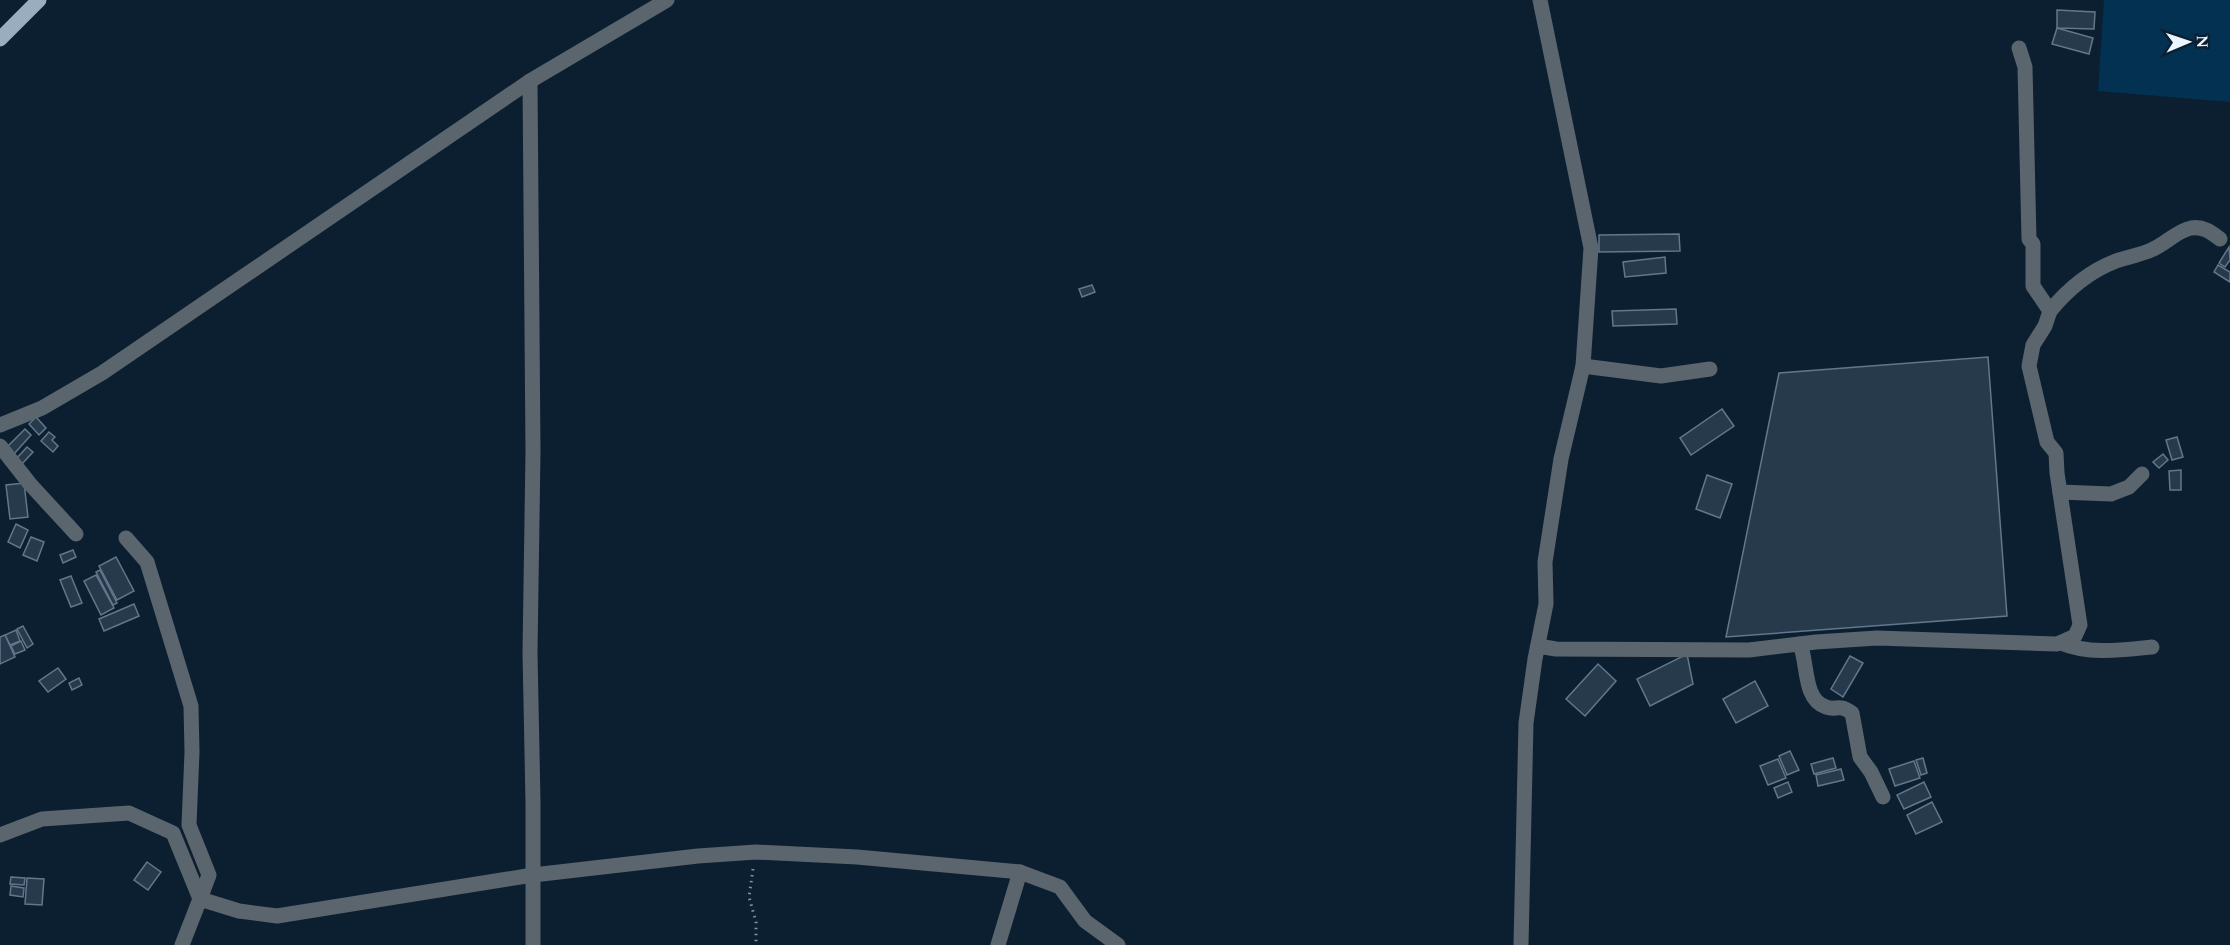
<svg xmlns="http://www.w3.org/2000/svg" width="2230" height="945" font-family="Spectral,serif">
  <rect width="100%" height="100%" fill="#0c1f30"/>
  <polygon fill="#023152" points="2104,0 2230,0 2230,102 2098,91"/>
  <g fill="#263a4c" stroke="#62778b" stroke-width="1.5">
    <polygon points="2057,10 2095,12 2094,29 2057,28"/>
    <polygon points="2057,28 2093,38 2089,54 2052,44"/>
    <polygon points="1679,234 1680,251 1599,252 1599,235"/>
    <polygon points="2229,247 2230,260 2225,267 2219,263"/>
    <polygon points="1665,257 1666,273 1625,277 1623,262"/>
    <polygon points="2218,265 2230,272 2230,282 2214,272"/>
    <polygon points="1092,285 1095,292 1082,297 1079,289"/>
    <polygon points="1676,309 1677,324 1613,326 1612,311"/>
    <polygon points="1988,357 2007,616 1726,637 1779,373"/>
    <polygon points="1722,409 1734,426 1691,455 1680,438"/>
    <polygon points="36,417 46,428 39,435 29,424"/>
    <polygon points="25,429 31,435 14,454 7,447"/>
    <polygon points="49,432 55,437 52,440 58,446 53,452 41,441"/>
    <polygon points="2177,437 2183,457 2172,460 2166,440"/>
    <polygon points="27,447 33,452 22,464 16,459"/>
    <polygon points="2163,454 2168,460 2159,468 2153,462"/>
    <polygon points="2181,470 2181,490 2170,490 2169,471"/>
    <polygon points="1707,475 1732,484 1720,518 1696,509"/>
    <polygon points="24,483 28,517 10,519 6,485"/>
    <polygon points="16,524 28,530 20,548 8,542"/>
    <polygon points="31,537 44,542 37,561 23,555"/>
    <polygon points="73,550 76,557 63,563 60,555"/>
    <polygon points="116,557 134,591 117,600 99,566"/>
    <polygon points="100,570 117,603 113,605 96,572"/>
    <polygon points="96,575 114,608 101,615 84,581"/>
    <polygon points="71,576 82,603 71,607 60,580"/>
    <polygon points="134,604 139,616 104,631 99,619"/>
    <polygon points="23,626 33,644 27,648 17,629"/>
    <polygon points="16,630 20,641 10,645 5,635"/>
    <polygon points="5,635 15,657 0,664 0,637"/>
    <polygon points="21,641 25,650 15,654 11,646"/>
    <polygon points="1687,654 1693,684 1650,706 1637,679"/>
    <polygon points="1850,656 1863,663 1843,697 1831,689"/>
    <polygon points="1598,664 1616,681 1585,716 1566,699"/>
    <polygon points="58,668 66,679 48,692 39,681"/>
    <polygon points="79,678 82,685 72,690 69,683"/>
    <polygon points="1755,681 1768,706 1736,723 1723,699"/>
    <polygon points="1790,751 1799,770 1787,775 1779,756"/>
    <polygon points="1833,758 1836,768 1814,774 1811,764"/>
    <polygon points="1923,758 1927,773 1921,775 1916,760"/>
    <polygon points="1778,759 1786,778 1768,785 1760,766"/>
    <polygon points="1914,761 1920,778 1895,786 1889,769"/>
    <polygon points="1841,769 1844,780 1818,786 1816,775"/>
    <polygon points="1788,782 1792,792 1778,798 1774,788"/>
    <polygon points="1924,782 1931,797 1904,809 1897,795"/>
    <polygon points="1932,802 1942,822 1916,834 1907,815"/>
    <polygon points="147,862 161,872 148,890 134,880"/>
    <polygon points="11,877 25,878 24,885 10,884"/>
    <polygon points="27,878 44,879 42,905 25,904"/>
    <polygon points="11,886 24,888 23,897 10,895"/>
  </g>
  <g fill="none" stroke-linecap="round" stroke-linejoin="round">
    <polyline stroke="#83909e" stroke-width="3" stroke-dasharray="1.5 4.5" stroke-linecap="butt" points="753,869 749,897 756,922 756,945"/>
    <g stroke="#5b656d" stroke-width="15">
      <polyline points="530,81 533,452 530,653 533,802 533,945"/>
      <path d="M2050,311C2068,289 2090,271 2116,261C2127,257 2140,255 2151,250C2165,245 2176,231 2191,228C2203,226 2211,232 2220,239"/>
      <polyline points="1583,366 1661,376 1710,369"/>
      <polyline points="0,425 42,408 102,373 530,81 667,0"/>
      <polyline points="0,446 30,484 76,534"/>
      <polyline points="2060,492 2111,494 2129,487 2142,474"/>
      <polyline points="126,538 147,562 191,706 192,752 189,825 209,875 200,899 239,911 277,916 533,875 698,856 756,852 857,857 1020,872 1060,887 1085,921 1118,945"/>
      <path d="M2061,643C2090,655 2122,650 2152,647"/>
      <path d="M1800,644C1808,663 1803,700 1826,707C1837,711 1838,703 1852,713L1860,757L1871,772L1883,797"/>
      <polyline points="1538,646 1556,649 1749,650 1816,642 1877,638 2057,644 2075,636 2080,625 2057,473 2056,453 2047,442 2029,366 2033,345 2045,326 2050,311 2033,286 2033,244 2029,239 2025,67 2019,48"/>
      <polyline points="0,835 42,819 129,813 173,833 200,899 182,945"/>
      <polyline points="998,945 1020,872"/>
      <polyline points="1521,945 1526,723 1535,659 1546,604 1545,562 1561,459 1583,366 1591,248 1540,0"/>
    </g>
    <polyline stroke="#99adbf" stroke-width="15" points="0,39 39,0"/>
  </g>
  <g transform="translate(2188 42) rotate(88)" stroke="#0c1f30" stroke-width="4.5" paint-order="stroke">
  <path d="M0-4.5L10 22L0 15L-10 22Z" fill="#ecf5ff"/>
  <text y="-9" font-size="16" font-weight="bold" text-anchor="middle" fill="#ecf5ff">N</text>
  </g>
</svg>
